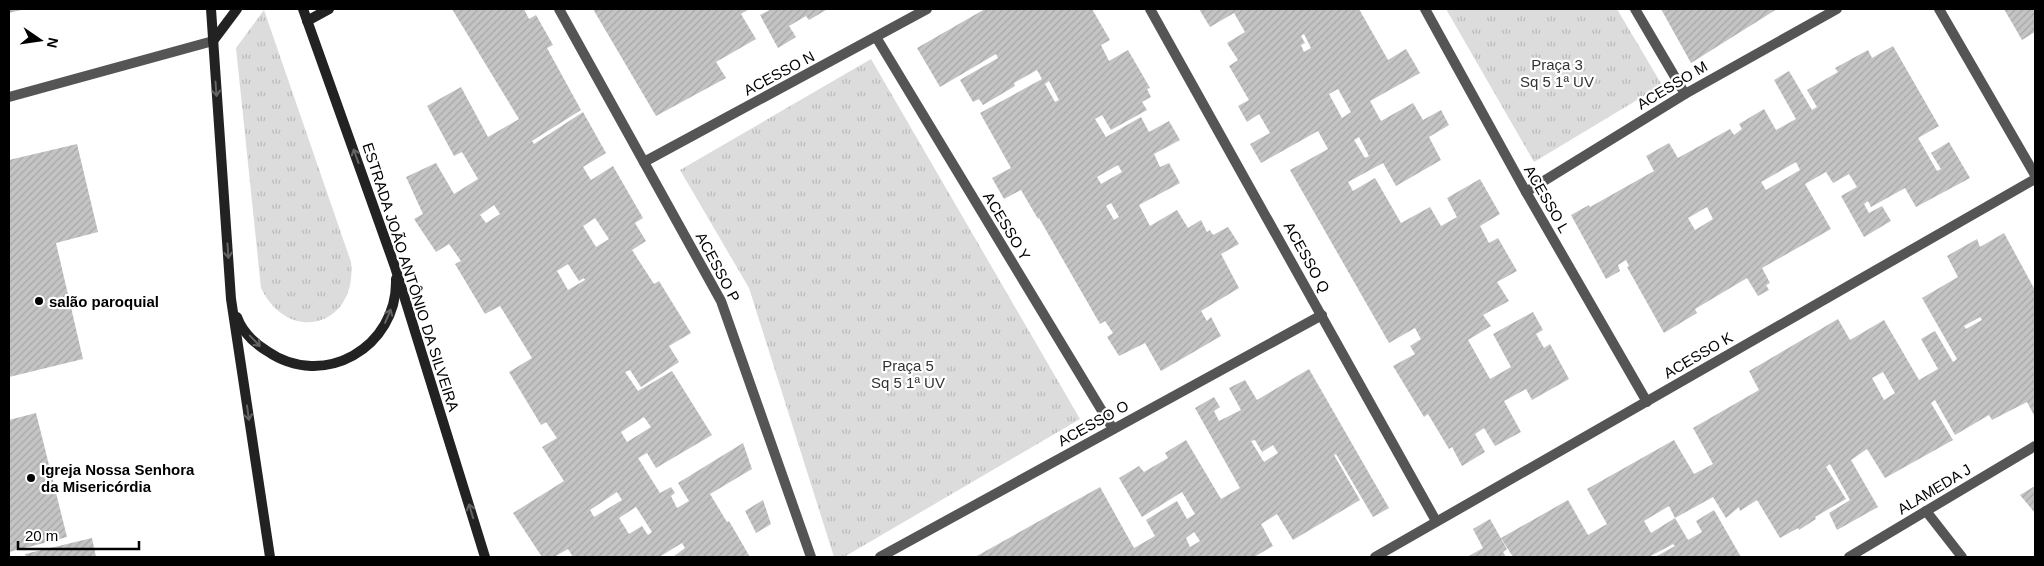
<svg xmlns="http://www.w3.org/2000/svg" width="2044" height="566" font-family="Helvetica,sans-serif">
  <defs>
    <pattern id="park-tufts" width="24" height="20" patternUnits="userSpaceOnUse" patternTransform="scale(1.25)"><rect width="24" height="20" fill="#dcdcdc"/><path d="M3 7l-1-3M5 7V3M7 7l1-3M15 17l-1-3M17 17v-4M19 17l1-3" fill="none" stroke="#bbb"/></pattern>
    <pattern id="building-hatch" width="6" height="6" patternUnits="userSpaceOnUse" patternTransform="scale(1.25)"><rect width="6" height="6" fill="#c4c4c4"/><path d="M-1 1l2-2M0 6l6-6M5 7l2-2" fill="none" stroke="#a7a7a7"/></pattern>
  </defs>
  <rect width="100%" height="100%" fill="#fff"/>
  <g fill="url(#park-tufts)">
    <polygon points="1446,9 1617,9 1662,85 1534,162"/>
    <path d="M264,10L351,262C358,326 289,346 261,288L236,48Z"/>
    <polygon points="871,59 1080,419 844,557 834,557 749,288 680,170"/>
  </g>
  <g fill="url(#building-hatch)" fill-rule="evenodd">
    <polygon points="9,9 25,9 9,13"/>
    <path d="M452,9H524L529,19L536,15L553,45L547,48L581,110L532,141L534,144L583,112L606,153L583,167L591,180L613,166L643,218L635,223L646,241L632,250L654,284L659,281L691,333L669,346L679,362L641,387L630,370L625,372L638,391L672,371L712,435L656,468L647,453L638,458L660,493L671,487L675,493L671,496L677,508L689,501L678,483L743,443L752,469L710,494L727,522L729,521L750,557H673L685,548L682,543L661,556L662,557H573L568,549L554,557H542L513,513L564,481L542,447L557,438L546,422L541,425L509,372L532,358L500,306L485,314L455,264L461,261L449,244L436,252L414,219L423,214L406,177L436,163L454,194L478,179L462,152L454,156L427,106L461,87L488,137L519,119ZM494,205L500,214L486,223L480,215ZM595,218L609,239L596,247L583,226ZM568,264L579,281L584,278L585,280L568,290L557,271ZM644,417L651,427L627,442L621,432ZM617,492L622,500L594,517L590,510ZM636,507L652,532L648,535L642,526L629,534L619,518Z"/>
    <polygon points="593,9 749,9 741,14 756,39 716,62 726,78 656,116"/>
    <polygon points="772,9 825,9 826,10 809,20 806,16 789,26 796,37 778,48 760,15"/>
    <path d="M985,9H1092L1110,40L1101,45L1109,61L1128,50L1150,88L1147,89L1151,97L1142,102L1147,110L1111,130L1102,115L1095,119L1106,137L1141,117L1149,132L1169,121L1180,140L1154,154L1160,167L1169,163L1180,183L1139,205L1150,226L1177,210L1188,228L1201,220L1207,232L1210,230L1213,235L1228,227L1239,244L1221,254L1239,288L1201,311L1207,321L1211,317L1221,336L1161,371L1145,343L1119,356L1107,337L1113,333L1105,321L1100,324L1039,218L1038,219L1021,190L1004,199L992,178L1011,168L980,113L1042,79L1037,70L1014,83L1015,86L983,105L979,99L973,102L960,80L998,58L996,54L940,87L917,48ZM1049,81L1059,100L1055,102L1045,84ZM1118,165L1122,172L1101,184L1097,177ZM1111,203L1119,217L1114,220L1106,206Z"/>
    <path d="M1199,9H1359L1388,60L1406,49L1420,73L1370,101L1381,121L1413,103L1423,120L1441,110L1449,125L1429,137L1441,160L1396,186L1383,163L1348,182L1353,191L1375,178L1401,223L1430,207L1441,226L1457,217L1447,198L1480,179L1500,214L1480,226L1489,243L1498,238L1517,271L1497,282L1509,301L1483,315L1491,326L1468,340L1490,379L1511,367L1493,334L1533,312L1543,330L1536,334L1544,348L1550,344L1569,379L1532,400L1526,389L1504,401L1521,432L1495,446L1484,428L1475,434L1485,452L1462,466L1452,447L1449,449L1428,414L1424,417L1393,366L1415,354L1410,346L1421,339L1415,328L1389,343L1290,170L1328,149L1318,131L1261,163L1250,144L1270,133L1259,114L1247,122L1238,106L1249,100L1229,66L1238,60L1227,43L1245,32L1234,13L1210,27ZM1304,34L1311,48L1304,52L1301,45L1305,43L1301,36ZM1338,89L1351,112L1342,118L1329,94ZM1359,137L1369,156L1365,158L1354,140Z"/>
    <polygon points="1661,9 1777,9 1691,63"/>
    <polygon points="2004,9 2035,9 2035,32 2022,40"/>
    <path d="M1893,46L1939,126L1918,138L1937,171L1941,169L1931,153L1949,142L1970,178L1916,207L1905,188L1871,207L1868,201L1864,204L1869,213L1882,206L1891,221L1864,237L1841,196L1857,187L1849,174L1833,183L1826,172L1805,184L1831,229L1762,268L1770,283L1766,285L1769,290L1758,296L1747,278L1695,309L1697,313L1664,333L1627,267L1629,266L1626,260L1618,265L1620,271L1606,279L1571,215L1589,205L1590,207L1654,171L1646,156L1669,143L1678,158L1730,129L1734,135L1742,129L1739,124L1764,109L1776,130L1796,119L1774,80L1789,71L1812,110L1817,107L1807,90L1838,72L1835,68L1868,50L1872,58ZM1796,162L1800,170L1766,190L1761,182ZM1707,207L1713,219L1695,230L1688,218Z"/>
    <polygon points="77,144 98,232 56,243 83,359 9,377 9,160"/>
    <path d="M2004,233L2035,290V417L2027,402L1992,420L1989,415L1955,435L1935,400L1931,403L1953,440L1885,478L1867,449L1851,460L1878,507L1837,530L1829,513L1850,500L1830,464L1826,467L1846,499L1815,517L1816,519L1799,530L1798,528L1780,538L1757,500L1740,511L1739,507L1726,518L1713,497L1675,518L1688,540L1702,532L1696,521L1714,510L1741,557H1655L1675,546L1673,544L1649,557H1513L1501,538L1568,500L1588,535L1607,524L1587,489L1674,440L1694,474L1713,464L1693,428L1759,390L1749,371L1838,319L1850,340L1884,320L1919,380L1938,369L1921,339L1935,331L1953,362L1957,359L1922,298L1958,277L1947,256L1977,239L1980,247ZM1980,317L1982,320L1966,329L1964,326ZM1883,372L1895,393L1884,400L1872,378ZM1669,506L1675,518L1651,533L1644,521Z"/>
    <path d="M1309,369L1389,508L1373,517L1336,454L1334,455L1360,500L1293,540L1277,514L1261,524L1273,546L1254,557H975L1100,487L1134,548L1155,536L1146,520L1177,501L1187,519L1195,514L1182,492L1142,517L1119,478L1139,466L1144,472L1168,458L1165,453L1186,440L1221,499L1240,488L1195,408L1214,397L1220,407L1214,411L1219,421L1241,410L1229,388L1245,380L1257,400ZM1255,440L1262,452L1273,445L1278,453L1264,462L1251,441ZM1194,532L1200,541L1190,547L1186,538Z"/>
    <polygon points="36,413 67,537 9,552 9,420"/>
    <polygon points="2035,486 2035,513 2020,495"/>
    <polygon points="763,500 771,524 756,533 745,511"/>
    <polygon points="1490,519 1507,549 1503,552 1506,557 1467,557 1483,548 1473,529"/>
    <polygon points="92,538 96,557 26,557 25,554"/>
  </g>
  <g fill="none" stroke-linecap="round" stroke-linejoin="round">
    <g stroke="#555" stroke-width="10">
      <polyline points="559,9 721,301 811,557"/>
      <polyline points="1150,9 1436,521"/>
      <polyline points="1425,9 1526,192 1647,402"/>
      <polyline points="1635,9 1685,94"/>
      <polyline points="1939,9 2035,175"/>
      <polyline points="876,37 1113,429"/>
      <polyline points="9,97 213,41"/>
      <polyline points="644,162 927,9"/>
      <polyline points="1526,192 1685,94 1837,9"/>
      <polyline points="1926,511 1962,557"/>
      <polyline points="880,557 1322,315"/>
      <polyline points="1375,557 2035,179"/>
      <polyline points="1849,557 2035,446"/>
    </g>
    <g stroke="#222" stroke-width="10">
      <polyline points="211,9 231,299 270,557"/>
      <polyline points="303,9 395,267 485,557"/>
      <polyline points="307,21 329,9"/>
      <polyline points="213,41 237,9"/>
      <path d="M237,317C242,331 254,343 267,351C323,390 398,348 396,279"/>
    </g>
  </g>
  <defs><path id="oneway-shaft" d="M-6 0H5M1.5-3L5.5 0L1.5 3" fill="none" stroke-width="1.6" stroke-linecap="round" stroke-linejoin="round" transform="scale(1.25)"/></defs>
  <g stroke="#646464">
    <use href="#oneway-shaft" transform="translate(216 89) rotate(86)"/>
    <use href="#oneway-shaft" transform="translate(356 156) rotate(-110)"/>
    <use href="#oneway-shaft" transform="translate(228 251) rotate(86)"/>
    <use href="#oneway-shaft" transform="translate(388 316) rotate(-67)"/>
    <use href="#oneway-shaft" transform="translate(255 341) rotate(46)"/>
    <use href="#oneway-shaft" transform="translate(248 413) rotate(82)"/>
    <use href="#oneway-shaft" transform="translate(471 511) rotate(-107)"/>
  </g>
  <g fill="#000" stroke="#fff" stroke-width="2">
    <circle cx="39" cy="301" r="5"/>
    <circle cx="31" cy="478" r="5"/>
  </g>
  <g text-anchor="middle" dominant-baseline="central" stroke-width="4.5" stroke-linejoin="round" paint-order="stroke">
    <g font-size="15" fill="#333" stroke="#fff">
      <text x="1557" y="64">Praça 3<tspan x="1557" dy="17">Sq 5 1ª UV</tspan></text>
      <text x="908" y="365">Praça 5<tspan x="908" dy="17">Sq 5 1ª UV</tspan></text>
    </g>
    <g font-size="15" fill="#000" stroke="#fff">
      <text transform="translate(779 73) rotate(-28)">ACESSO N</text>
      <text transform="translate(1672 85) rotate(-31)">ACESSO M</text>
      <text transform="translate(1547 199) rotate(60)">ACESSO L</text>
      <text transform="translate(1007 226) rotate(59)">ACESSO Y</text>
      <text transform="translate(1307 257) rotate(61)">ACESSO Q</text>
      <text transform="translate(718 267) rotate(62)">ACESSO P</text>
      <text transform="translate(411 277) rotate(72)">ESTRADA JOÃO ANTÔNIO DA SILVEIRA</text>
      <text transform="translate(1698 355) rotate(-30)">ACESSO K</text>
      <text transform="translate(1093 423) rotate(-29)">ACESSO O</text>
      <text transform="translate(1934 489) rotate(-31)">ALAMEDA J</text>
    </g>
    <g font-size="15" font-weight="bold" fill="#000" stroke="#fff" text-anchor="start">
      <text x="49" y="301">salão paroquial</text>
      <text x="41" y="469">Igreja Nossa Senhora<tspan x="41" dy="17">da Misericórdia</tspan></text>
    </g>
  </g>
  <rect width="2044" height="566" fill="none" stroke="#000000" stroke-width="20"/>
  <g transform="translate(40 40) rotate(103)" stroke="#ffffff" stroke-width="4" paint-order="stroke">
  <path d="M0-4L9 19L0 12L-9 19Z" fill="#000000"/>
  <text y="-8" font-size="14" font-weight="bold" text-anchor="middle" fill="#000000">N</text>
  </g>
  <path d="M18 541v8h121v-8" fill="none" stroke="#000000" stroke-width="2.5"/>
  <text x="25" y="541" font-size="15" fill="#000000" stroke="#ffffff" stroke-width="4" paint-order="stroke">20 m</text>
</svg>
